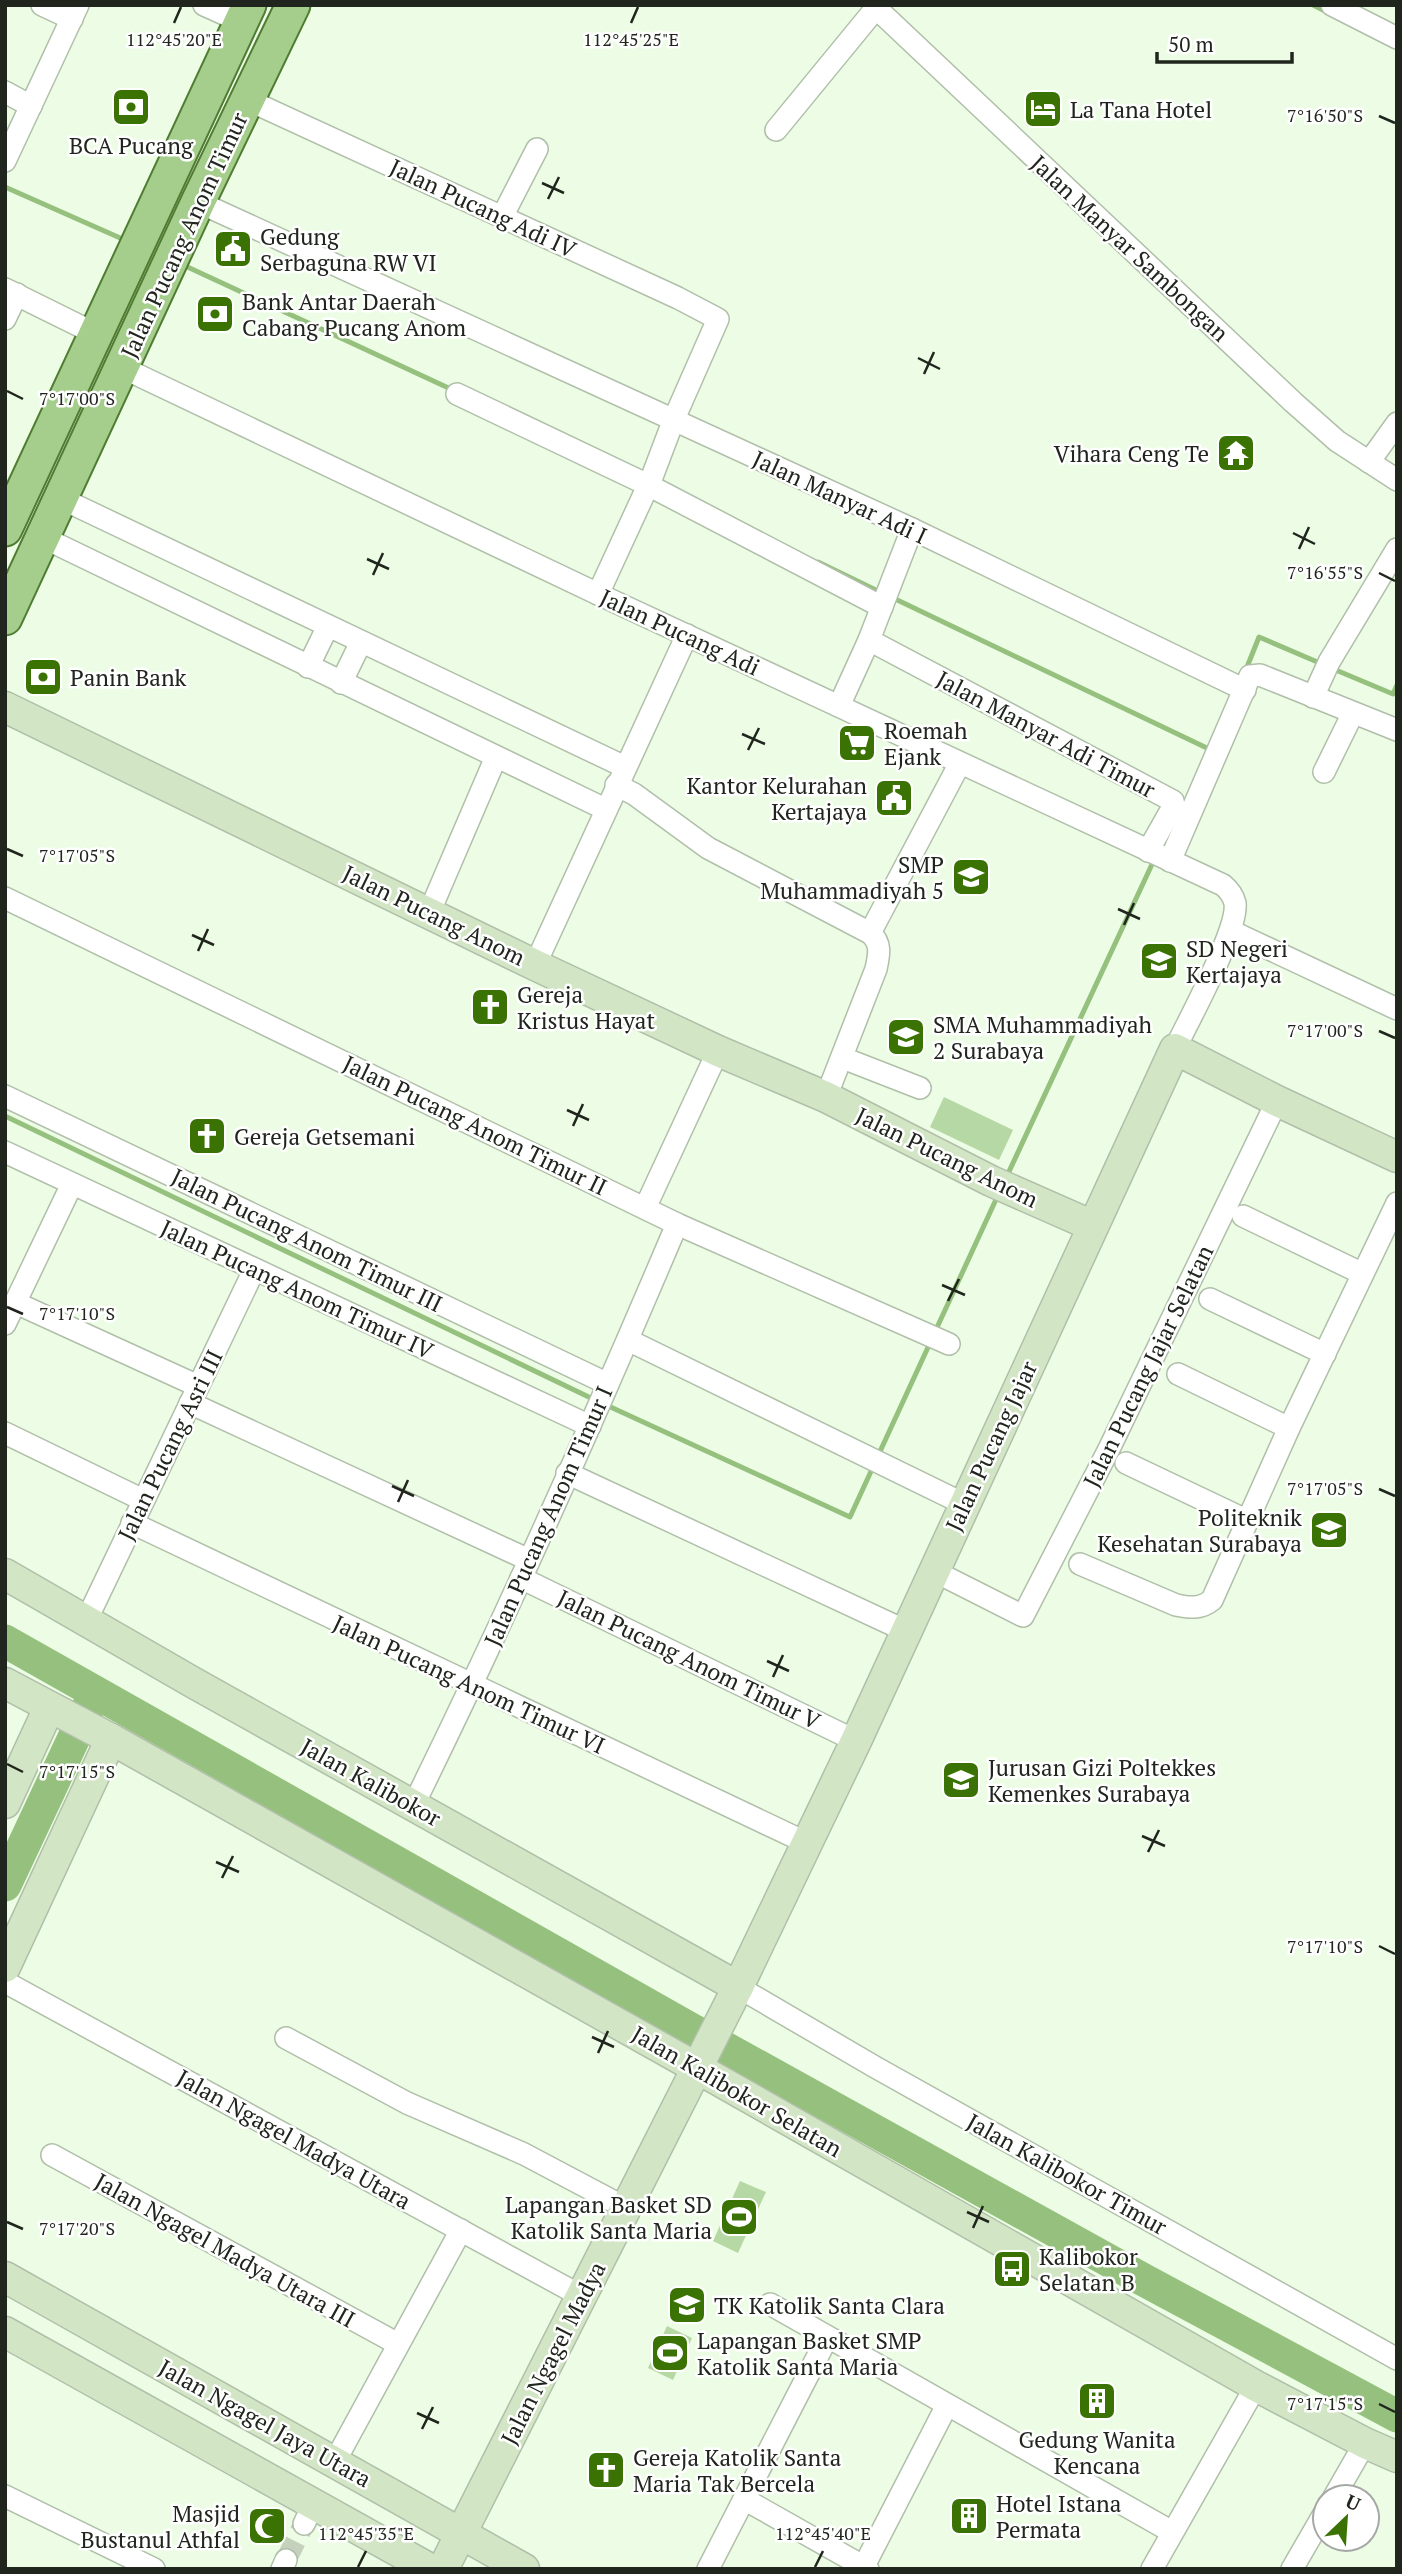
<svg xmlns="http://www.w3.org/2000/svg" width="1402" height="2574" font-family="'PT Serif',serif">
  <rect width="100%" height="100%" fill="#edfde5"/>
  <g fill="#b6d8a5">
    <polygon points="944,1097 1013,1130 999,1160 930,1127"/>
    <polygon points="740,2181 766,2192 738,2253 713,2241"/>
    <polygon points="667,2326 692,2338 673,2380 648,2368"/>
  </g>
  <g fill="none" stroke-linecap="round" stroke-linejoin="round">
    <g stroke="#95c07e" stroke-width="5">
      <polyline points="1313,5 1329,13"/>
      <polyline points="5,187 127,241"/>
      <polyline points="181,264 455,391"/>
      <polyline points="818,562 882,593"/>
      <polyline points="891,597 1211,750"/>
      <polyline points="1331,668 1393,694 1397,685"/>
      <polyline points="1245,672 1259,637 1322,664"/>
      <polyline points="5,1116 595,1400"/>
      <polyline points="1006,1178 1154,860"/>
      <polyline points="934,1334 999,1193"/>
      <polyline points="604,1404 850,1517 873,1467"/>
      <polyline points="877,1458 930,1343"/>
    </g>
    <g stroke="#95c07e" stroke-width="33">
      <polyline points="5,1641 689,2028 1142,2279 1397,2416"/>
      <polyline points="5,1885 93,1697"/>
    </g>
    <polyline stroke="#c4d2bd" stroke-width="21" stroke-dasharray="21 10" stroke-linecap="butt" points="286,2560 304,2524"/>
    <defs>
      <g id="street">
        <polyline points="42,5 72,19"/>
        <polyline points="204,5 242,22"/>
        <polyline points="873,5 1293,402 1337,441 1397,480"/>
        <polyline points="1332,5 1397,38"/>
        <polyline points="5,92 31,106"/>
        <polyline points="248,100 678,298 718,319 674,419 652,477 598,594"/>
        <polyline points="776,130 876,8"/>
        <polyline points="5,161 78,5"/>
        <polyline points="198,202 912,529 1245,690"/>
        <polyline points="502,217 537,149"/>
        <polyline points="5,289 96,334"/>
        <polyline points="5,319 17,294"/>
        <path d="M121,367L598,594L1223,885C1229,890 1233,895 1235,903C1239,929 1188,1021 1175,1049"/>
        <polyline points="457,394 648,485 882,607"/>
        <polyline points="1369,462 1397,423"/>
        <polyline points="60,498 625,767"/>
        <polyline points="42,537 605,809"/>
        <polyline points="869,640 1173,801 1174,805 1148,851"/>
        <polyline points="308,667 328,626"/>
        <polyline points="341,683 361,642"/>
        <polyline points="1313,697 1329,662 1397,549"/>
        <polyline points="839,706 869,640 912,529"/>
        <polyline points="1324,772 1353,713"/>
        <path d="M616,785L634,794L708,848L870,933C882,943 879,955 876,969L826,1097"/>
        <polyline points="1170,861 1250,676 1260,675 1397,730"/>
        <polyline points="5,898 677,1224 949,1344"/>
        <polyline points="429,913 496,757"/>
        <polyline points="1231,931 1397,1009"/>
        <polyline points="870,933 960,763"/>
        <polyline points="535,965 687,635"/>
        <polyline points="843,1058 920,1088"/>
        <polyline points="5,1096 608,1384"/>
        <polyline points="5,1152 590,1426"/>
        <polyline points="645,1208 718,1051"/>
        <polyline points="1243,1216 1361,1273"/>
        <polyline points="1210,1299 1325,1354"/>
        <polyline points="16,1303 198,1386"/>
        <polyline points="5,1324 72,1184"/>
        <polyline points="628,1340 964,1504"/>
        <polyline points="1178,1374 1289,1428"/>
        <polyline points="190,1403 529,1560"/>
        <polyline points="5,1433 143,1500"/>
        <polyline points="1126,1463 1248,1521"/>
        <polyline points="567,1473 906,1631"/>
        <polyline points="132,1523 807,1843"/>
        <path d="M1080,1564L1176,1605C1190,1608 1201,1609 1212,1600L1289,1428L1397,1203"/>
        <polyline points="934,1571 1023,1616 1109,1449 1277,1101"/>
        <polyline points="521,1578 856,1741"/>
        <polyline points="87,1619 254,1270"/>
        <path d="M413,1806C507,1615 594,1420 677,1224"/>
        <polyline points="5,1982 583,2297"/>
        <polyline points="738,1987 875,2067 1397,2359"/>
        <polyline points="286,2038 407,2103 524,2154 626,2208"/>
        <polyline points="52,2155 398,2344"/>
        <polyline points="770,2304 1172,2532"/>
        <polyline points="334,2463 461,2230"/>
        <polyline points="5,2496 154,2569"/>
        <polyline points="1334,2497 1365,2443"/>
        <polyline points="744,2499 868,2569"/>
        <polyline points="304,2524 314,2503"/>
        <polyline points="864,2566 947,2405"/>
        <polyline points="282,2569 286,2560"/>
        <polyline points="708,2569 827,2338"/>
        <polyline points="1152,2569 1256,2386"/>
        <polyline points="1292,2569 1325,2512"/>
      </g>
      <g id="secondary">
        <polyline points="5,707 535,965 718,1051 826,1097 991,1181 1093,1226"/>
        <polyline points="5,1574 194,1683 738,1987"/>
        <polyline points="5,1683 111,1739 697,2068 1256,2386 1365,2443 1397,2457"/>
        <polyline points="5,1803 49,1708"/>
        <polyline points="5,1967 111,1739"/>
        <polyline points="5,2277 524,2569"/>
        <polyline points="5,2332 430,2569"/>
        <polyline points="443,2569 738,1987 856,1741 1175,1049 1277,1101 1397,1157"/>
      </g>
      <g id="primary">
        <polyline points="5,529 249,5"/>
        <polyline points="5,618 198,202 293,5"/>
      </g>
    </defs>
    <use href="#street" stroke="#b0bfa9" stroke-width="24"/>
    <use href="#secondary" stroke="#b0bfa9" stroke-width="33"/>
    <use href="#primary" stroke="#4f7c32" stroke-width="37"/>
    <use href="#street" stroke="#fff" stroke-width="21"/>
    <use href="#secondary" stroke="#d2e6c5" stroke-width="30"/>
    <use href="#primary" stroke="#a5cd8b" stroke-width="33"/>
  </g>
  <path fill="none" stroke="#20251d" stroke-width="2.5" d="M174,23L181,7M631,23L638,7M1379,116L1395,123M542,183L564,193M548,199L559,177M918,358L940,369M924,374L934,352M7,391L23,399M1293,533L1315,544M1299,549L1309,527M367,559L389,569M1379,573L1395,581M373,575L383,553M742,734L765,744M748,750L759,728M7,849L23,856M1118,909L1140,919M1124,925L1134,903M192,935L214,945M198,951L208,929M1379,1031L1395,1038M567,1110L589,1120M573,1126L583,1104M942,1285L965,1295M948,1301L959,1279M7,1307L23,1314M392,1486L414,1496M1379,1489L1395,1496M398,1502L408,1480M767,1661L789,1671M773,1677L783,1655M7,1764L23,1772M1142,1836L1165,1846M1148,1852L1159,1830M216,1862L239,1872M222,1878L233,1856M1379,1946L1395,1954M592,2037L614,2047M598,2053L608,2031M967,2212L989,2222M7,2222L23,2229M973,2228L983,2206M1379,2404L1395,2412M417,2413L439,2423M422,2429L433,2407M358,2567L366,2551M815,2567L823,2551"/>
  <defs>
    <symbol id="bank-square" viewBox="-11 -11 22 22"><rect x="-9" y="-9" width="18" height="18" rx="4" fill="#3a7303" stroke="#fff"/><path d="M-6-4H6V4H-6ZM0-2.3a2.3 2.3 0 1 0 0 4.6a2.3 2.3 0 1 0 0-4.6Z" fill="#fff"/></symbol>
    <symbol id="hotel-square" viewBox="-11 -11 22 22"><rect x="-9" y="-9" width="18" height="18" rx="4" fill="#3a7303" stroke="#fff"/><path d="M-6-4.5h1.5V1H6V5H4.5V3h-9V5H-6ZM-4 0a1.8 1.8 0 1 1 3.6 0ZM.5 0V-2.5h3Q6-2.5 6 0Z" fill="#fff"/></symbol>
    <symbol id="civic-square" viewBox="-11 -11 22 22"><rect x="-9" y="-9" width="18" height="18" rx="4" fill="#3a7303" stroke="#fff"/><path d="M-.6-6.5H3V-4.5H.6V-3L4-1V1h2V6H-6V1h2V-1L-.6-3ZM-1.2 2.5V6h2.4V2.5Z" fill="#fff"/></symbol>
    <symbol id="temple-square" viewBox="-11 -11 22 22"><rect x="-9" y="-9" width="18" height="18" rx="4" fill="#3a7303" stroke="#fff"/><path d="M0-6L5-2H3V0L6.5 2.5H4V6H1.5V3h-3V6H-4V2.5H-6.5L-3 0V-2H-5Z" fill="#fff"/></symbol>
    <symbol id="supermarket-square" viewBox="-11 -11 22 22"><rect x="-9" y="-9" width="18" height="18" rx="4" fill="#3a7303" stroke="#fff"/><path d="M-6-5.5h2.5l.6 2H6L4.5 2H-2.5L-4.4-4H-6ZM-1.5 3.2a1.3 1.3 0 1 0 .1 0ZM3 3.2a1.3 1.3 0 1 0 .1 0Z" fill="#fff"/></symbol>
    <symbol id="school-square" viewBox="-11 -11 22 22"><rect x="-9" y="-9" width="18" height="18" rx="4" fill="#3a7303" stroke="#fff"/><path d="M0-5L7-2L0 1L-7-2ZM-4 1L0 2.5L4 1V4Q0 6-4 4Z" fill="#fff"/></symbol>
    <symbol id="church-square" viewBox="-11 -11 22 22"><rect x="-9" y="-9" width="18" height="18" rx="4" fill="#3a7303" stroke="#fff"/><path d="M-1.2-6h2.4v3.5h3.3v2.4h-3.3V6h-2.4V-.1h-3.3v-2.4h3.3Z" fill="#fff"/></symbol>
    <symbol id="university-square" viewBox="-11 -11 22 22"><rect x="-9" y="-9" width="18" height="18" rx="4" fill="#3a7303" stroke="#fff"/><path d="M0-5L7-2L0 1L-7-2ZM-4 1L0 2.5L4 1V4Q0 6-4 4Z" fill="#fff"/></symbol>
    <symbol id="stadium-square" viewBox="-11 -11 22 22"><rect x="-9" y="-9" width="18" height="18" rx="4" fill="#3a7303" stroke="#fff"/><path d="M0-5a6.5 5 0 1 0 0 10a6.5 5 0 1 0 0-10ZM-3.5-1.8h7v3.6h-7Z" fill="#fff"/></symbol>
    <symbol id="bus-square" viewBox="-11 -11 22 22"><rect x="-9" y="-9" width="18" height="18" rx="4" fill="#3a7303" stroke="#fff"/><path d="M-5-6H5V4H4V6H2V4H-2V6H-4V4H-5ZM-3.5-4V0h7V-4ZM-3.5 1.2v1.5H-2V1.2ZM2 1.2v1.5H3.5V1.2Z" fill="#fff"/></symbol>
    <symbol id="building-square" viewBox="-11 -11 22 22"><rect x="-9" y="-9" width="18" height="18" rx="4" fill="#3a7303" stroke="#fff"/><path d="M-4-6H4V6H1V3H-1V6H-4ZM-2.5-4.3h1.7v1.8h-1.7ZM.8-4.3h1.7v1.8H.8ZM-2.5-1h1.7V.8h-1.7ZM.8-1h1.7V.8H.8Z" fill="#fff"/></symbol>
    <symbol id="mosque-square" viewBox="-11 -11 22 22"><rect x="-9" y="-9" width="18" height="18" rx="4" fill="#3a7303" stroke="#fff"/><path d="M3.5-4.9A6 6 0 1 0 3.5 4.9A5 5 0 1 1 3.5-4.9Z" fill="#fff"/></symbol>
  </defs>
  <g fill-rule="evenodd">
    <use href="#bank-square" x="109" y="85" width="44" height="44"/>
    <use href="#hotel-square" x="1021" y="87" width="44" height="44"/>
    <use href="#civic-square" x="211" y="227" width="44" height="44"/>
    <use href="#bank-square" x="193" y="292" width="44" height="44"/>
    <use href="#temple-square" x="1214" y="431" width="44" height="44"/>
    <use href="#bank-square" x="21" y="655" width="44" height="44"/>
    <use href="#supermarket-square" x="835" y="721" width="44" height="44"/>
    <use href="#civic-square" x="872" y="776" width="44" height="44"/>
    <use href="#school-square" x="949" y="855" width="44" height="44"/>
    <use href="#school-square" x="1137" y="939" width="44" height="44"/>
    <use href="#church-square" x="468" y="985" width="44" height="44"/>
    <use href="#school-square" x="884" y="1015" width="44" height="44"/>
    <use href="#church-square" x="185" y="1114" width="44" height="44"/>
    <use href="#university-square" x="1307" y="1508" width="44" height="44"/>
    <use href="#university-square" x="939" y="1758" width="44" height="44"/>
    <use href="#stadium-square" x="717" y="2195" width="44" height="44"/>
    <use href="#bus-square" x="990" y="2247" width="44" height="44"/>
    <use href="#school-square" x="665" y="2283" width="44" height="44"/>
    <use href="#stadium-square" x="648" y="2331" width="44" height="44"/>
    <use href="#building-square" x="1075" y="2379" width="44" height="44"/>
    <use href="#church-square" x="584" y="2448" width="44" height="44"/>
    <use href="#building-square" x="947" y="2494" width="44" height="44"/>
    <use href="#mosque-square" x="245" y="2504" width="44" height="44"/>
  </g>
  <g text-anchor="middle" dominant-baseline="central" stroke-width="5" stroke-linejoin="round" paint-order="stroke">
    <g font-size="23" fill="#20251d" stroke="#fff" text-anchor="start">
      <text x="1070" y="109">La Tana Hotel</text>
      <text x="131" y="145" text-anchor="middle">BCA Pucang</text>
      <text x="260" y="236">Gedung<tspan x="260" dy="26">Serbaguna RW VI</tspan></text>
      <text x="242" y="301">Bank Antar Daerah<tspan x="242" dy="26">Cabang Pucang Anom</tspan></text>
      <text x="1209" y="453" text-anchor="end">Vihara Ceng Te</text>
      <text x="70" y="677">Panin Bank</text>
      <text x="884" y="730">Roemah<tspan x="884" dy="26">Ejank</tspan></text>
      <text x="867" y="785" text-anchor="end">Kantor Kelurahan<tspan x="867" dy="26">Kertajaya</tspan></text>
      <text x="944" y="864" text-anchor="end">SMP<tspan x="944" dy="26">Muhammadiyah 5</tspan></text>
      <text x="1186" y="948">SD Negeri<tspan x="1186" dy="26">Kertajaya</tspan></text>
      <text x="517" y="994">Gereja<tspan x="517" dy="26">Kristus Hayat</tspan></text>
      <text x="933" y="1024">SMA Muhammadiyah<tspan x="933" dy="26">2 Surabaya</tspan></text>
      <text x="234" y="1136">Gereja Getsemani</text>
      <text x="1302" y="1517" text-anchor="end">Politeknik<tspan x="1302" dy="26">Kesehatan Surabaya</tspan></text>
      <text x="988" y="1767">Jurusan Gizi Poltekkes<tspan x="988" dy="26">Kemenkes Surabaya</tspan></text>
      <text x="712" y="2204" text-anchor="end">Lapangan Basket SD<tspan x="712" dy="26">Katolik Santa Maria</tspan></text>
      <text x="1039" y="2256">Kalibokor<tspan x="1039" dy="26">Selatan B</tspan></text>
      <text x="714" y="2305">TK Katolik Santa Clara</text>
      <text x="697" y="2340">Lapangan Basket SMP<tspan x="697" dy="26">Katolik Santa Maria</tspan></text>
      <text x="1097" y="2439" text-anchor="middle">Gedung Wanita<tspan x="1097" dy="26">Kencana</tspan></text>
      <text x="633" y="2457">Gereja Katolik Santa<tspan x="633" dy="26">Maria Tak Bercela</tspan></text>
      <text x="996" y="2503">Hotel Istana<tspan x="996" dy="26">Permata</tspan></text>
      <text x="240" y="2513" text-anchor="end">Masjid<tspan x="240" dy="26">Bustanul Athfal</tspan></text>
    </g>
    <g font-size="23" fill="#20251d" stroke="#fff">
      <text transform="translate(483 208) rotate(25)">Jalan Pucang Adi IV</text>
      <text transform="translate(184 235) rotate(-65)">Jalan Pucang Anom Timur</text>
      <text transform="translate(1130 248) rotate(43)">Jalan Manyar Sambongan</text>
      <text transform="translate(840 497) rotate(25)">Jalan Manyar Adi I</text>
      <text transform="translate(680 632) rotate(25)">Jalan Pucang Adi</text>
      <text transform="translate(1046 734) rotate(28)">Jalan Manyar Adi Timur</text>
      <text transform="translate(434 915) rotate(26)">Jalan Pucang Anom</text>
      <text transform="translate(475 1125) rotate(26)">Jalan Pucang Anom Timur II</text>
      <text transform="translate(947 1157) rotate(26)">Jalan Pucang Anom</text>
      <text transform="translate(307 1240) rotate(26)">Jalan Pucang Anom Timur III</text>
      <text transform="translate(297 1289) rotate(25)">Jalan Pucang Anom Timur IV</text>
      <text transform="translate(1148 1366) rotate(-64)">Jalan Pucang Jajar Selatan</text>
      <text transform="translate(170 1445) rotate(-64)">Jalan Pucang Asri III</text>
      <text transform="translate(991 1446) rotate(-65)">Jalan Pucang Jajar</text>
      <text transform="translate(548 1516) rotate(-66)">Jalan Pucang Anom Timur I</text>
      <text transform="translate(689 1659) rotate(26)">Jalan Pucang Anom Timur V</text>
      <text transform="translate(469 1684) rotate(25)">Jalan Pucang Anom Timur VI</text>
      <text transform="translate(371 1782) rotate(29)">Jalan Kalibokor</text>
      <text transform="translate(737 2091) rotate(30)">Jalan Kalibokor Selatan</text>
      <text transform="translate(294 2139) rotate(29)">Jalan Ngagel Madya Utara</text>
      <text transform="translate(1067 2174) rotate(29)">Jalan Kalibokor Timur</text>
      <text transform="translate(225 2250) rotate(29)">Jalan Ngagel Madya Utara III</text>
      <text transform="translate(553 2353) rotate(-63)">Jalan Ngagel Madya</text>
      <text transform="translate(265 2423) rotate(29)">Jalan Ngagel Jaya Utara</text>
    </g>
  </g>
  <g font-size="18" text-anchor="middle" fill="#20251d" stroke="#fff" stroke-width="5" stroke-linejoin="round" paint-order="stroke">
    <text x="174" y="46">112°45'20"E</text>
    <text x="631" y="46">112°45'25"E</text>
    <text x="1325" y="122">7°16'50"S</text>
    <text x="77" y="405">7°17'00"S</text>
    <text x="1325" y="579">7°16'55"S</text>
    <text x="77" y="862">7°17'05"S</text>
    <text x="1325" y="1037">7°17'00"S</text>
    <text x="77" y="1320">7°17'10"S</text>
    <text x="1325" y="1495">7°17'05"S</text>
    <text x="77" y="1778">7°17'15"S</text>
    <text x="1325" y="1953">7°17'10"S</text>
    <text x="77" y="2235">7°17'20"S</text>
    <text x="1325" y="2410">7°17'15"S</text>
    <text x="366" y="2540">112°45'35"E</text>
    <text x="823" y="2540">112°45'40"E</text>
  </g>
  <rect width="1402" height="2574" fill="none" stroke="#20251d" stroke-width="14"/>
  <g transform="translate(1346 2518) rotate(25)"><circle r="33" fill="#ffffff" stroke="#a6a8a5" stroke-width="2"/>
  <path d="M0-5L12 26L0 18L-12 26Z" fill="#3a7303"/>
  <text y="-10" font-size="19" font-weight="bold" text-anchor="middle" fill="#20251d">U</text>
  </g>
  <path d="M1157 52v10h135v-10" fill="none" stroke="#20251d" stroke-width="3.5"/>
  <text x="1168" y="52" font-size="21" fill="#20251d" stroke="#ffffff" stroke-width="5" paint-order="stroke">50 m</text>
</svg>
